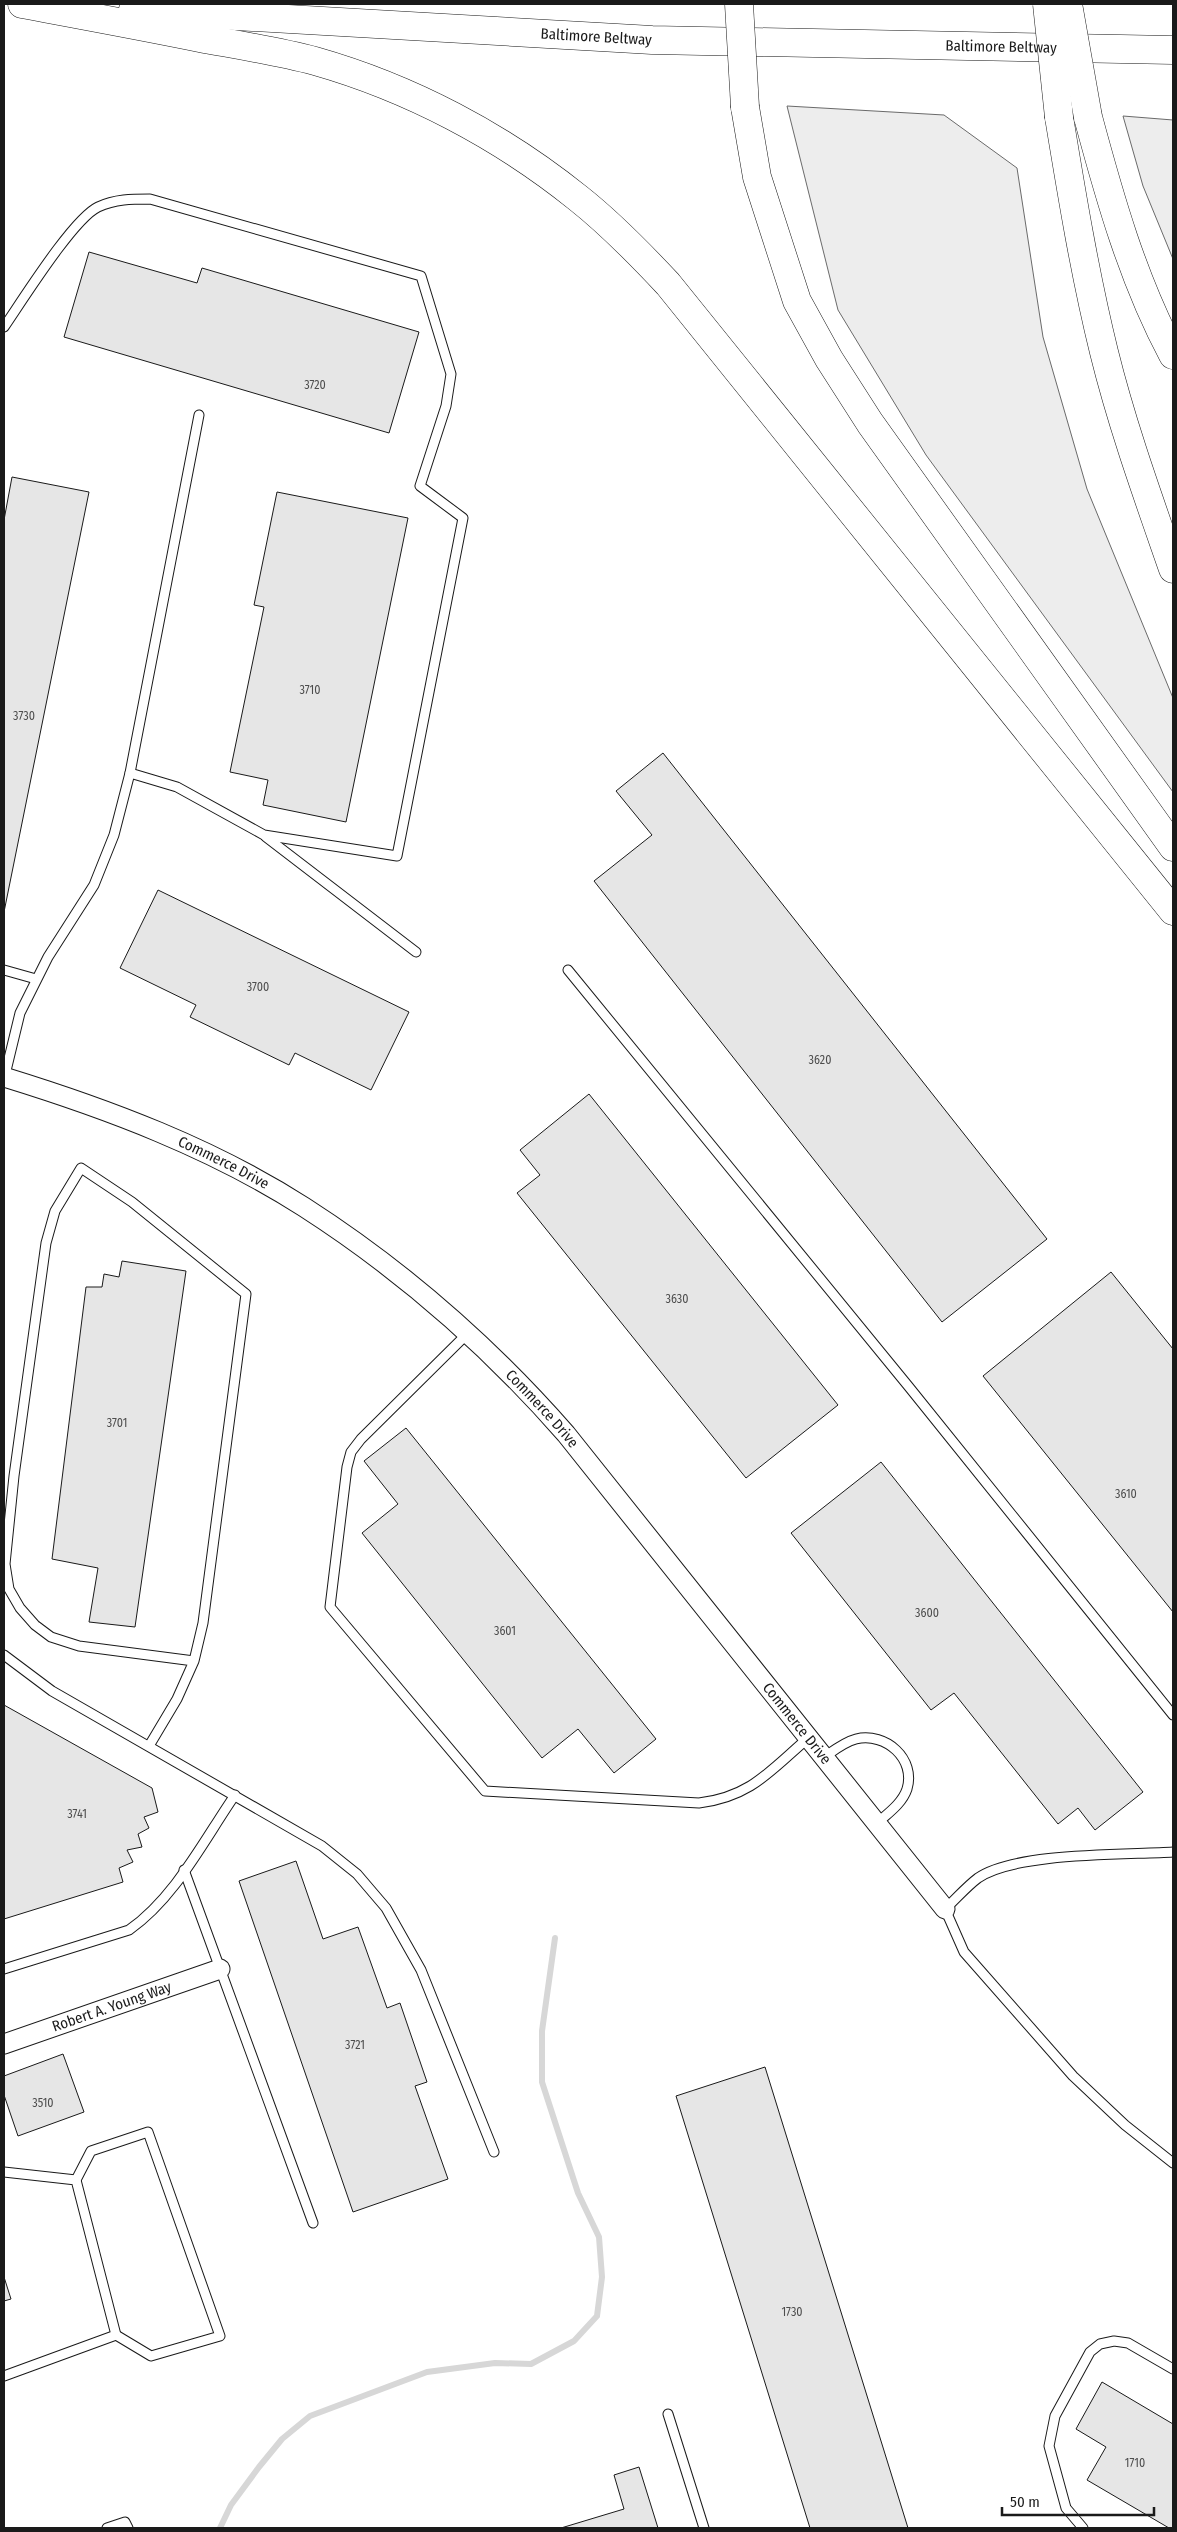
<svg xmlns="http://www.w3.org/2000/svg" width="1177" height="2532" font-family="'Fira Sans Condensed',sans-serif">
  <rect width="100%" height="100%" fill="#fff"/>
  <g fill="#ededed" stroke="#6a6a6a">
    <polygon points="787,106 944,115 1017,168 1043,337 1087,489 1173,698 1173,792 926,455 838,310"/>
    <polygon points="1123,116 1173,120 1173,259 1143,186"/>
  </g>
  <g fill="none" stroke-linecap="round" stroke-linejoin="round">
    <polyline stroke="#d7d7d7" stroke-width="6" points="220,2528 231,2505 259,2467 282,2439 310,2416 427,2372 495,2363 531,2364 574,2341 597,2316 602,2277 599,2237 578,2193 542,2082 542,2031 555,1938"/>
  </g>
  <g fill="#e6e6e6" stroke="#1a1a1a">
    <polygon points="89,252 197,283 202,268 419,332 389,433 64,337"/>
    <polygon points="12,477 89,492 4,912 4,520"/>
    <polygon points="277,492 408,518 346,822 263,805 268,780 230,772 264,607 254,605"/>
    <polygon points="663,753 1047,1239 942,1322 594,881 652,835 616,791"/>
    <polygon points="158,890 409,1012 371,1090 295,1053 289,1065 190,1017 196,1005 120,968"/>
    <polygon points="589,1094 838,1405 746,1478 517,1193 540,1175 520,1150"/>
    <polygon points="122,1261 186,1271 135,1627 89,1622 98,1568 52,1559 86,1287 102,1287 104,1274 119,1277"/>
    <polygon points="1111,1272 1173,1349 1173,1612 983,1376"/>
    <polygon points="406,1428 656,1739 614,1773 578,1729 542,1758 362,1533 398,1504 364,1461"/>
    <polygon points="881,1462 1143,1792 1095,1830 1078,1808 1058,1824 954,1693 931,1710 791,1533"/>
    <polygon points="4,1705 152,1788 158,1812 144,1817 149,1828 138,1834 142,1847 127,1850 133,1862 119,1868 123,1882 4,1919"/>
    <polygon points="296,1861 323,1939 358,1927 387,2008 400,2003 427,2082 415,2086 448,2179 353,2212 239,1881"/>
    <polygon points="63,2054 84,2112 18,2136 4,2095 4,2076"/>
    <polygon points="765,2067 908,2528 810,2528 676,2096"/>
    <polygon points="4,2277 11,2299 4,2301"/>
    <polygon points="1102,2382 1173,2424 1173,2528 1169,2528 1087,2480 1106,2447 1076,2429"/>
    <polygon points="639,2467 658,2528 561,2528 624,2509 614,2475"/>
  </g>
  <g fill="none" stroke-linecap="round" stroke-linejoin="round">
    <defs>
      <g id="service">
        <path d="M4,327C22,301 73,219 98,207C115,199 132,199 150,199L421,276L451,374L446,406L420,486L463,518L397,856L264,835L177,787L130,773"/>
        <polyline points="266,837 416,952"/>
        <polyline points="4,970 36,979"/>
        <polyline points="568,970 909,1387 1173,1715"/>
        <polyline points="4,1079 20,1013 48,957 94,885 114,835 130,773 199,415"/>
        <path d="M468,1333L361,1439L351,1452L347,1467L330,1607L485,1791L699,1803C750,1797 770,1771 807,1739"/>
        <polyline points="4,1655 52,1691 322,1846 357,1874 386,1908 421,1970 494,2152"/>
        <polyline points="149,1746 177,1699 194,1661 79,1646 51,1637 35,1625 20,1608 9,1589 5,1564 14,1476 46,1243 55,1211 81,1168 132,1202 246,1294 203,1623 194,1661"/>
        <path d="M823,1758C833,1751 844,1742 856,1739C886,1732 916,1759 907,1789C902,1804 887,1814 876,1824"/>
        <path d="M1173,1852C1126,1855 1015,1852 978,1878C966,1887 956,1899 945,1909L964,1952L1073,2076L1125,2125L1173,2163"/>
        <polyline points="184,1870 313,2223"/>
        <path d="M4,1969L129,1930C175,1898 204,1840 235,1795"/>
        <polyline points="4,2172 76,2180 116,2335 4,2376"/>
        <polyline points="76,2180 91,2151 148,2132 220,2336 151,2356 116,2335"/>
        <polyline points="668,2414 704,2528"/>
        <polyline points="107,2528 125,2522 128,2528"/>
        <polyline points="1083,2528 1066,2508 1049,2446 1055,2416 1090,2352 1100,2344 1114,2341 1128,2343 1173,2369"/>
      </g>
      <g id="minor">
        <path id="s1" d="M4,1077C108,1109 212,1148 304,1207C402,1270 489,1346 566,1434L945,1909"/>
        <path id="s2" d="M4,2044L220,1969"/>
      </g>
      <g id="motorway">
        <path d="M22,4C81,15 141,26 200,38C238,45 277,51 315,61C410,88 501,136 578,198C611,224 640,254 668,284L1173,911"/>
        <path id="s3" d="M133,10L652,40L1173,50"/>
        <polyline points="745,107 757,177 797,301 829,359 870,423 1173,847"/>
        <path d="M1059,117C1072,196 1085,275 1104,352C1122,425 1148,497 1173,569"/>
        <path d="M1088,117C1110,199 1133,280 1173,355"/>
      </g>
    </defs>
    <use href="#service" stroke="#1a1a1a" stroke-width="11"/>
    <use href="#minor" stroke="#1a1a1a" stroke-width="21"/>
    <use href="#motorway" stroke="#1a1a1a" stroke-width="29"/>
    <use href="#service" stroke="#fff" stroke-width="9"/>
    <use href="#minor" stroke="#fff" stroke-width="19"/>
    <use href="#motorway" stroke="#fff" stroke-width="28"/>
    <defs>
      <g id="motorway-bridge">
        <polyline points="739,4 745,107"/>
        <polyline points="1047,4 1059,117"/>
        <polyline points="1068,4 1088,117"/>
      </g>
    </defs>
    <use href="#motorway-bridge" stroke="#1a1a1a" stroke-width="29" stroke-linecap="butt"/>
    <use href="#motorway-bridge" stroke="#fff" stroke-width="28"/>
  </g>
  <g text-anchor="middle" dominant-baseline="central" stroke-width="4" stroke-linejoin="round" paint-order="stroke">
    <g font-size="12" fill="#4d4d4d">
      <text x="315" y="385">3720</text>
      <text x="310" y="690">3710</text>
      <text x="24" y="716">3730</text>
      <text x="258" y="987">3700</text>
      <text x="820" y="1060">3620</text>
      <text x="677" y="1299">3630</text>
      <text x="117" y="1423">3701</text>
      <text x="1126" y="1494">3610</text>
      <text x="927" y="1613">3600</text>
      <text x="505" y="1631">3601</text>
      <text x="77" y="1814">3741</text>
      <text x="355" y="2045">3721</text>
      <text x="43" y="2103">3510</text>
      <text x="792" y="2312">1730</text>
      <text x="1135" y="2463">1710</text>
    </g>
    <g font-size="15" fill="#1a1a1a" stroke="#fff">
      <text stroke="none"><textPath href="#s3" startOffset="464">Baltimore Beltway</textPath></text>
      <text stroke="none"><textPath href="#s3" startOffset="869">Baltimore Beltway</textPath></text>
      <text stroke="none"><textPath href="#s1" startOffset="236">Commerce Drive</textPath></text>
      <text stroke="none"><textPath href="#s1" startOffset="641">Commerce Drive</textPath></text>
      <text stroke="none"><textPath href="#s1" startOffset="1046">Commerce Drive</textPath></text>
      <text stroke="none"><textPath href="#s2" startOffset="114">Robert A. Young Way</textPath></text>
    </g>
  </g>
  <rect width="1177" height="2532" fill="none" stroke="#1a1a1a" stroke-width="10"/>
  <path d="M1002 2507v8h152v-8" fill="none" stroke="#1a1a1a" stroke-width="2.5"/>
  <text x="1010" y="2507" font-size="15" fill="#1a1a1a" stroke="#ffffff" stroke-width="4" paint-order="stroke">50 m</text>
</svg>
